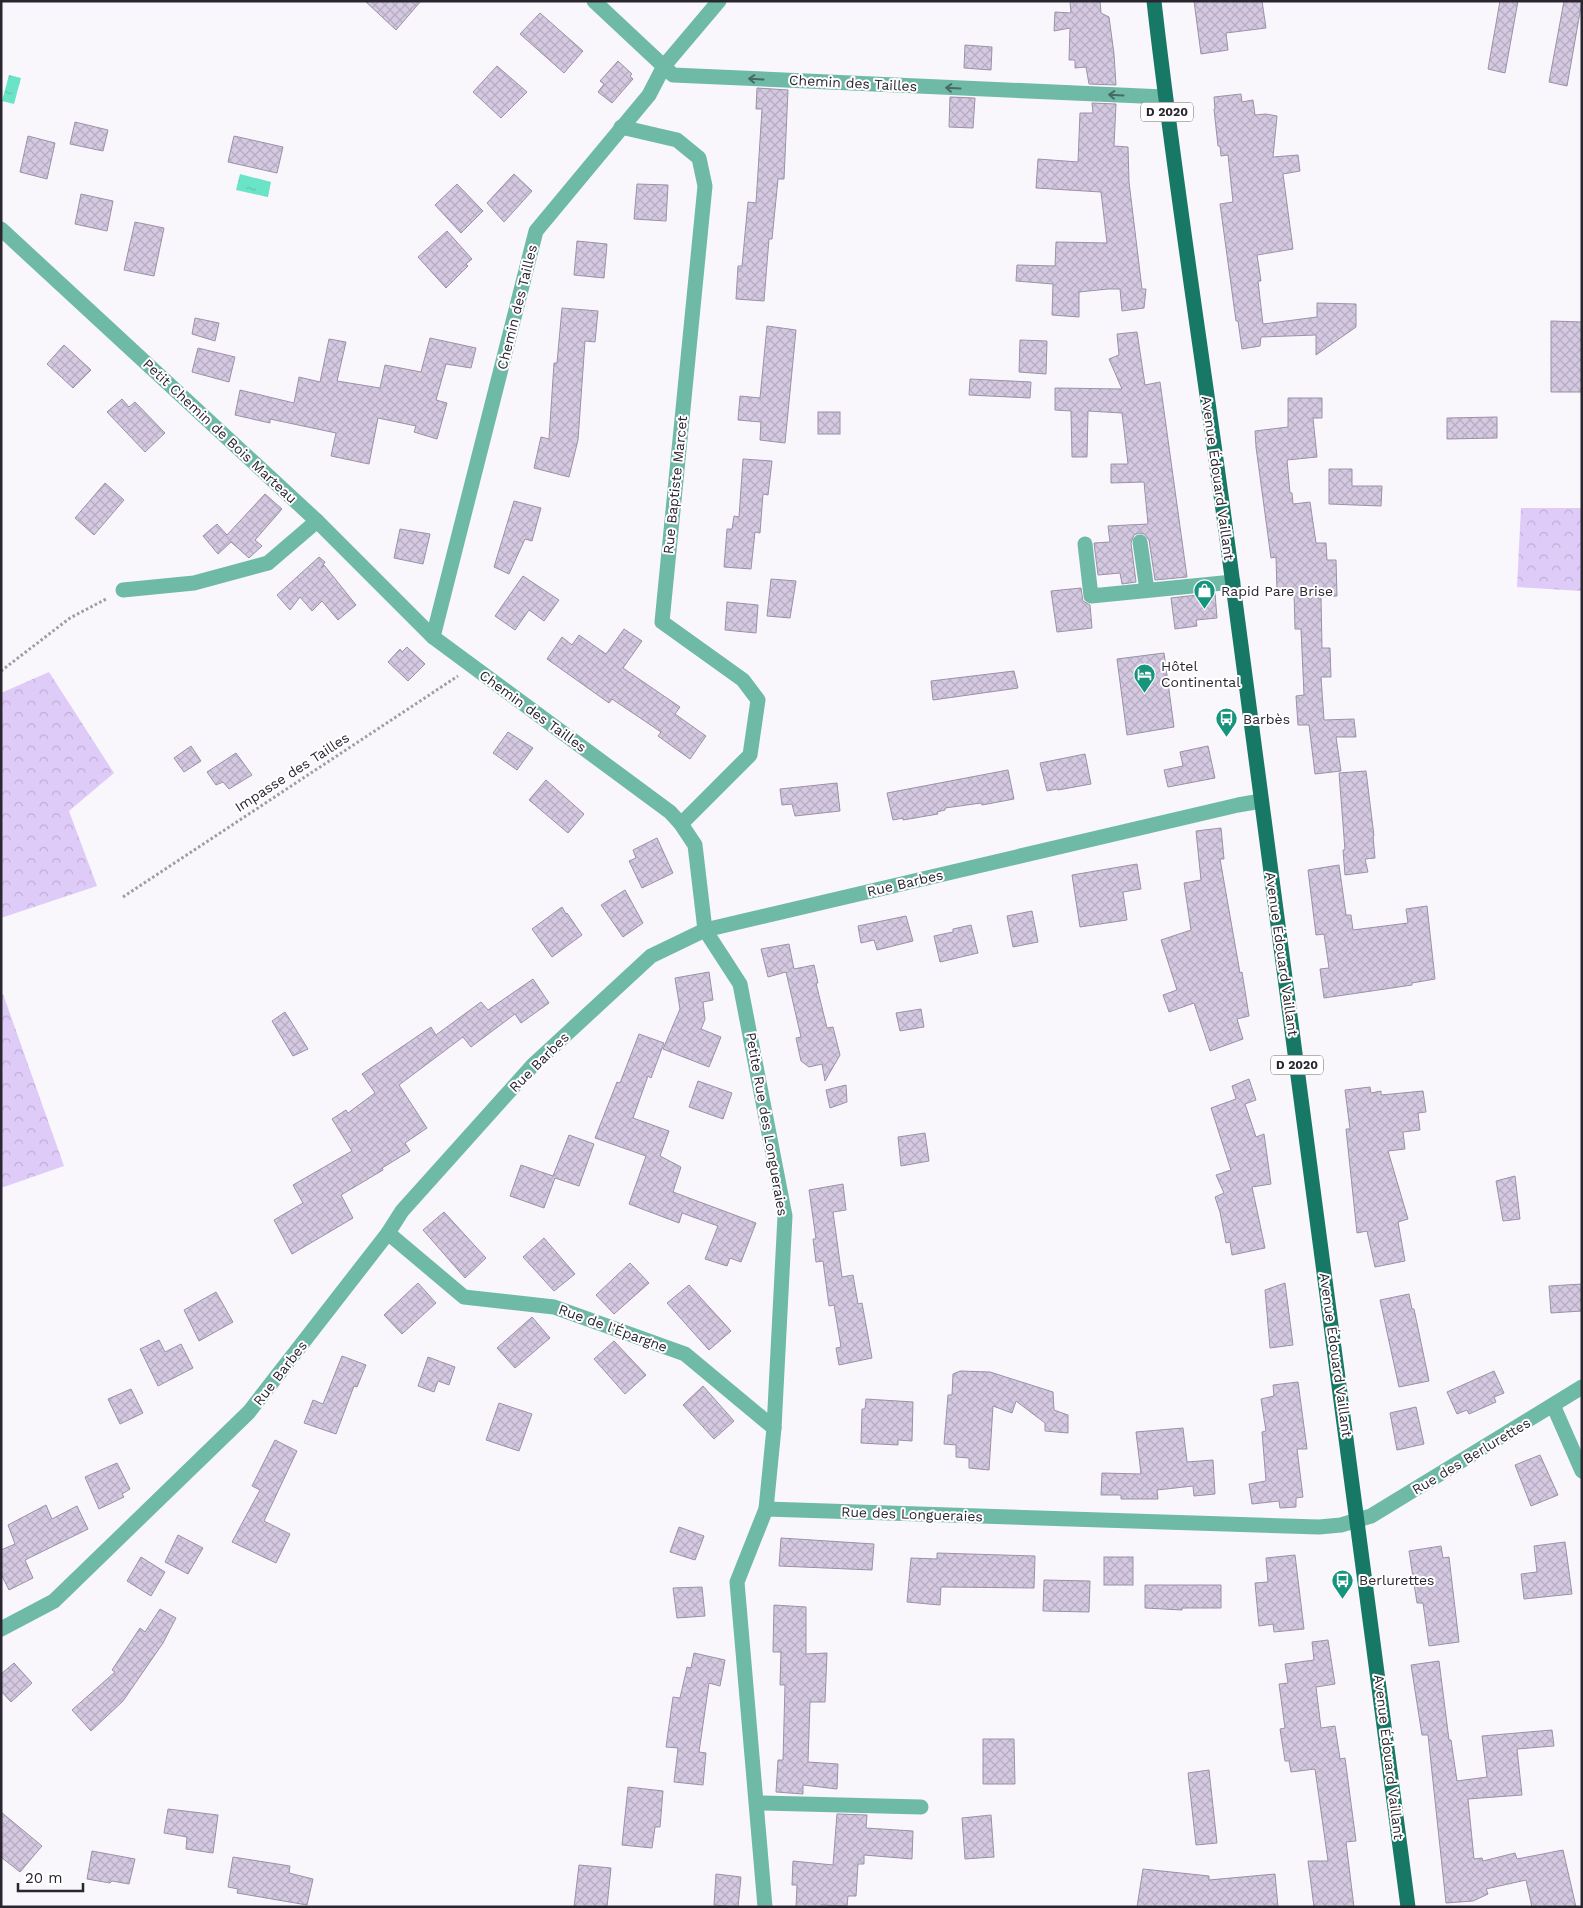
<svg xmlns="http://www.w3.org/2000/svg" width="1583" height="1908" font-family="'Work Sans',sans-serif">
  <defs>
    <pattern id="forest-crowns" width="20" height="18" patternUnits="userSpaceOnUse" patternTransform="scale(1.25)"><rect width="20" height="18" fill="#dfcbf8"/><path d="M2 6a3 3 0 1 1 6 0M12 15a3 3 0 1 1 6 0" fill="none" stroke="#c0aed5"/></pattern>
    <pattern id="water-ripples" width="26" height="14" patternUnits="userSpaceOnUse" patternTransform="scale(1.25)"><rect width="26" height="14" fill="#6ae4c7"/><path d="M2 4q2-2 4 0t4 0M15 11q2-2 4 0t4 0" fill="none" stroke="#5cc3ab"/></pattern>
    <pattern id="building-cross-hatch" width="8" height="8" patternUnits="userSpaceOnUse" patternTransform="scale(1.25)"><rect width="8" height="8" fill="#d4c9e1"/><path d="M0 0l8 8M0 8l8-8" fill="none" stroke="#b6acc1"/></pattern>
  </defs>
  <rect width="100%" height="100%" fill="#f9f7fc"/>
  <g fill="url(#forest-crowns)">
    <polygon points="1521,508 1582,508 1582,591 1517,587"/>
    <polygon points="49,672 114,773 69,811 97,886 1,918 1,693"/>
    <polygon points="3,994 64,1166 1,1188 1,995"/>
  </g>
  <g fill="url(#water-ripples)">
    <polygon points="9,75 21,78 14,104 2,101"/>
    <polygon points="240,174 271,182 268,197 236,190"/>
  </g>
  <g fill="url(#building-cross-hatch)" stroke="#9b92a8">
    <polygon points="365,1 421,1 396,30"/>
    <polygon points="1070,1 1100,1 1101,13 1109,17 1114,54 1116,85 1089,84 1086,67 1075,68 1075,60 1069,60 1070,28 1054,31 1055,12 1071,13"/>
    <polygon points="1194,1 1262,1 1266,28 1226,33 1228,50 1201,54"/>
    <polygon points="1500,1 1518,1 1505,73 1488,69"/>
    <polygon points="1564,1 1582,1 1567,86 1549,82"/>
    <polygon points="540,13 583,51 564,73 520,34"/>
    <polygon points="965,45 992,47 991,70 964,68"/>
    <polygon points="618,61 632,74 630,76 633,79 612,103 598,92 604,84 600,81"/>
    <polygon points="497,66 527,92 501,118 473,92"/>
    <polygon points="757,88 788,90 784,179 778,179 772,239 769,239 764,301 736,299 738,266 742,266 748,202 756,203 762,109 756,109"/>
    <polygon points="1241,94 1242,102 1253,100 1255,115 1266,114 1277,116 1273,157 1298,155 1300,171 1283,174 1293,249 1257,255 1261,281 1258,281 1263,324 1317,317 1317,303 1356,304 1356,327 1316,355 1316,335 1261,337 1260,346 1242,349 1238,321 1236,321 1220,204 1233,202 1228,155 1221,156 1220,146 1218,146 1214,109 1215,109 1214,97"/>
    <polygon points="950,97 975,98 973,128 949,127"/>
    <polygon points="1092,103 1116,104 1114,146 1128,147 1129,182 1142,289 1146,289 1144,308 1122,311 1120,289 1108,289 1079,292 1079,317 1052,315 1053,284 1016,281 1017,265 1055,266 1056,242 1107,243 1101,192 1036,188 1038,159 1078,162 1080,113 1093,113"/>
    <polygon points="75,122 108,130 103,151 70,144"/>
    <polygon points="28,136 55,143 47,179 20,172"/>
    <polygon points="234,136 283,147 277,173 228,162"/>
    <polygon points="514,174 532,191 504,222 487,203"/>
    <polygon points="457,184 483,211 461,233 435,205"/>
    <polygon points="637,184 668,185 666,221 634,219"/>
    <polygon points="81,194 113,201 107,231 75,224"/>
    <polygon points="135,222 164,228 154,276 124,270"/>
    <polygon points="447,231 472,259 466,264 468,266 446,288 418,257"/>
    <polygon points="577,241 607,244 604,278 574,275"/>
    <polygon points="562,308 598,311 595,342 585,341 578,440 569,477 534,468 541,437 549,439 554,363 557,363"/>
    <polygon points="195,318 219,323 215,341 192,334"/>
    <polygon points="1551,321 1582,322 1582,392 1551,392"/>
    <polygon points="767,326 796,330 785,443 760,440 761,422 738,420 740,396 760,398"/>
    <polygon points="1137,332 1145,385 1160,382 1187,577 1155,580 1149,540 1144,534 1139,533 1134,535 1131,543 1136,582 1122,584 1120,573 1098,575 1094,543 1110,542 1108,526 1148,524 1144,482 1111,483 1111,464 1128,464 1122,413 1088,411 1087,457 1072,457 1071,411 1055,410 1055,388 1122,389 1109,359 1119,355 1117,334"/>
    <polygon points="430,338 476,348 471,368 446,364 436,400 447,403 437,439 414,432 416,426 378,418 369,464 331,456 336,433 270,419 270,423 235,415 240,390 294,403 299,377 320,382 329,339 346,342 337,381 380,388 385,365 421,372"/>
    <polygon points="1020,340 1047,341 1046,374 1019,372"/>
    <polygon points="64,345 91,370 73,388 47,364"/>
    <polygon points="198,348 235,357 229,382 192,372"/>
    <polygon points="970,379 1031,382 1030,398 969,395"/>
    <polygon points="1288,398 1322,398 1322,418 1313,418 1317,457 1287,460 1290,493 1292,493 1293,504 1310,502 1316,543 1326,543 1327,560 1336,560 1337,596 1321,597 1322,648 1330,648 1331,677 1321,677 1324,720 1354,719 1356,737 1336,737 1341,771 1315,774 1309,725 1298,725 1296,696 1304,695 1301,629 1295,629 1294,591 1277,591 1276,557 1271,558 1256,447 1255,431 1288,427"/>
    <polygon points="122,399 129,407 135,402 165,433 145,452 107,412"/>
    <rect x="818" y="412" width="22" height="22"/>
    <polygon points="1497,417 1497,438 1447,439 1447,418"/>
    <polygon points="743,459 772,461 768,495 763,494 760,533 755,532 751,569 724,567 727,529 732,529 734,516 739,517"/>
    <polygon points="1329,469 1352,469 1352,486 1382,486 1381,506 1329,504"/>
    <polygon points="105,483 124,500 94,535 75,518"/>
    <polygon points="265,494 282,509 255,540 262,546 249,558 231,542 218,554 203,536 217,524 227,535"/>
    <polygon points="514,501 541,508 532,541 525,539 509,574 494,567"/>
    <polygon points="400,529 430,534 423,564 394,558"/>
    <polygon points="319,557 325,562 321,568 324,565 356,605 338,620 322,601 312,611 300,597 290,610 277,595"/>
    <polygon points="523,576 559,600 544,621 529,610 515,630 495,616"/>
    <polygon points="771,579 796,581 790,618 767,616"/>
    <polygon points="1081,588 1083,601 1090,605 1092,628 1057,632 1051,591"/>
    <polygon points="1215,593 1217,618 1196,620 1197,626 1175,629 1171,598"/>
    <polygon points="727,602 758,605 756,633 725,630"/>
    <polygon points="624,629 642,641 623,668 680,707 675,714 706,736 690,759 658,736 661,732 612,699 609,703 547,659 562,637 572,645 579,635 606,654"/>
    <polygon points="407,647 425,664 408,681 388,662 400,649 402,652"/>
    <polygon points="1164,653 1174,727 1127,735 1117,659"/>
    <polygon points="1014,671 1018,688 933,700 931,681"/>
    <polygon points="508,732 533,748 517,770 493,753"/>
    <polygon points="191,746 201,761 184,772 174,758"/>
    <polygon points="1208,746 1215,778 1168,787 1164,770 1183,766 1180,752"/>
    <polygon points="236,753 252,775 229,789 223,782 216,785 207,772"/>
    <polygon points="1085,754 1091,784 1058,790 1057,789 1047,791 1040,763"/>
    <polygon points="1008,770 1014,799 982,805 981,803 945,808 945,810 937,812 938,814 903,820 903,818 893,820 887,793"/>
    <polygon points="1366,771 1374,836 1373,836 1375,858 1365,859 1368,872 1345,875 1343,850 1345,850 1339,773"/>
    <polygon points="546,780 584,814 568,833 529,800"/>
    <polygon points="837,783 840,811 795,816 792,804 782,805 780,789"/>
    <polygon points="1221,828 1224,859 1220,859 1240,973 1242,972 1249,1016 1237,1019 1243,1039 1210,1051 1194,1003 1169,1012 1163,995 1177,990 1161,940 1191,930 1184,883 1201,880 1196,831"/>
    <polygon points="657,838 673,873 642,888 629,861 636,858 633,850"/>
    <polygon points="1137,864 1141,889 1123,892 1127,920 1080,927 1072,875"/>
    <polygon points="1339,865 1346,915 1351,915 1353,930 1408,923 1406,909 1427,906 1435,979 1412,983 1412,985 1324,998 1320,969 1329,968 1324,934 1316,935 1308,870"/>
    <polygon points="625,890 643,923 623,937 601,905"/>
    <polygon points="562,907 566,914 567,913 582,935 552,957 532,929"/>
    <polygon points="1032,911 1038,942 1013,947 1007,916"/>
    <polygon points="906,916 913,941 877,950 874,940 861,943 858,926"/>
    <polygon points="971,925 978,953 940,962 934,936 953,932 953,929"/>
    <polygon points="789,944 794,969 814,965 818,983 816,983 827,1028 833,1027 840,1055 825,1081 822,1064 809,1067 801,1061 796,1038 801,1037 786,972 768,977 761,949"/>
    <polygon points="709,972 713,1000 703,1002 705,1019 701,1029 721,1037 709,1067 663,1049 680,1009 675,978"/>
    <polygon points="533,979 549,1003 521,1023 515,1014 471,1047 463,1037 399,1085 427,1128 405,1143 410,1151 382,1168 383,1170 341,1195 353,1218 292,1254 274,1220 303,1203 293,1185 352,1151 332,1119 346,1110 348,1113 375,1093 362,1074 431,1027 436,1035 481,1002 488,1010"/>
    <polygon points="921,1009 924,1027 900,1031 896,1013"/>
    <polygon points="285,1012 308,1049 293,1056 272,1021"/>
    <polygon points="639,1034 664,1043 651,1078 648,1076 633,1118 669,1131 660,1156 681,1167 673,1192 756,1223 741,1262 730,1258 727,1266 705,1259 718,1226 682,1213 679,1223 629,1204 646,1156 595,1138 617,1082 620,1083"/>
    <polygon points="1249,1079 1256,1100 1245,1104 1256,1137 1264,1134 1271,1184 1252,1187 1265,1248 1232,1255 1230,1242 1226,1243 1220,1212 1215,1197 1224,1193 1216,1175 1231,1170 1211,1108 1236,1099 1232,1086"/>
    <polygon points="698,1081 732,1093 723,1119 689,1107"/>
    <polygon points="846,1085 847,1102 830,1108 826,1090"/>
    <polygon points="1370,1087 1371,1093 1381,1091 1381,1095 1423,1091 1426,1112 1418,1113 1420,1130 1403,1132 1405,1149 1388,1151 1408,1219 1398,1222 1405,1261 1375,1267 1367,1231 1357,1233 1346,1129 1350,1129 1345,1090"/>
    <polygon points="925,1133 929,1161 901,1166 898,1137"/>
    <polygon points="569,1135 594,1144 579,1186 555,1178 544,1208 510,1196 521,1165 553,1176"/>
    <polygon points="1515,1176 1520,1219 1503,1221 1496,1181"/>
    <polygon points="843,1184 846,1210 833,1212 842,1277 853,1275 858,1304 862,1303 872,1358 839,1365 836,1348 841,1347 834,1305 829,1306 823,1261 816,1262 813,1239 816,1239 809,1190"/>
    <polygon points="444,1212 486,1258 465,1278 423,1230"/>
    <polygon points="544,1238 575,1274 554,1291 523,1257"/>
    <polygon points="630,1263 649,1283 614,1314 596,1295"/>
    <polygon points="418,1283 436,1303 402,1334 384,1315"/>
    <polygon points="1285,1283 1293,1345 1270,1348 1265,1290"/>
    <polygon points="1582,1284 1582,1311 1551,1313 1549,1286"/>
    <polygon points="689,1285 731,1331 709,1350 667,1303"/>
    <polygon points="216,1292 233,1322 199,1341 184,1310"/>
    <polygon points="1409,1294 1412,1309 1414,1309 1429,1381 1399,1387 1380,1300"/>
    <polygon points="532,1317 550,1338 515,1368 497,1348"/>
    <polygon points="159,1340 165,1352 181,1344 193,1368 158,1386 140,1349"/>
    <polygon points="614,1341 646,1375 625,1394 594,1359"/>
    <polygon points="342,1356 366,1365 357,1387 354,1386 336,1434 304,1423 313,1400 323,1404"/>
    <polygon points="428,1357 455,1367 449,1385 438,1381 434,1392 418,1386"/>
    <polygon points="960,1371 990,1372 1053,1392 1054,1410 1068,1415 1068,1433 1045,1431 1045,1423 1016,1401 1012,1413 993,1406 989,1470 969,1468 969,1458 956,1457 956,1445 944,1444 948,1395 952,1395 953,1374"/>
    <polygon points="1494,1371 1504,1393 1494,1397 1496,1402 1469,1414 1467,1410 1457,1414 1447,1392"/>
    <polygon points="1298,1382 1307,1449 1297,1449 1303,1497 1296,1498 1296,1507 1280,1508 1279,1501 1252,1504 1249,1484 1266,1481 1262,1432 1266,1431 1261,1399 1274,1396 1273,1385"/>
    <polygon points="703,1386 734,1421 714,1439 683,1405"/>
    <polygon points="131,1389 143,1413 120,1424 108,1399"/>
    <polygon points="866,1399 913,1402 912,1441 898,1440 898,1445 861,1443 862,1409 865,1409"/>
    <polygon points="499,1403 532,1414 519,1451 486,1440"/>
    <polygon points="1416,1407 1424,1444 1397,1450 1390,1413"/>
    <polygon points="1183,1428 1187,1462 1213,1460 1215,1494 1194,1496 1193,1486 1157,1490 1158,1499 1121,1499 1121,1495 1101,1495 1102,1473 1141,1474 1136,1432"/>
    <polygon points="275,1440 297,1451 264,1521 290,1534 276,1563 232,1542 260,1490 252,1486"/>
    <polygon points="1540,1455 1558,1495 1531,1506 1515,1465"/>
    <polygon points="117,1463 130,1489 122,1494 124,1497 99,1509 85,1477"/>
    <polygon points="46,1505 52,1519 77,1506 88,1529 25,1560 33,1578 9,1590 1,1574 1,1550 15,1544 8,1525"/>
    <polygon points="679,1527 704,1536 695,1560 670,1552"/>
    <polygon points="178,1535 203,1548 188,1574 165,1562"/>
    <polygon points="781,1538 874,1544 872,1570 779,1566"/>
    <polygon points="1565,1542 1572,1594 1524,1599 1521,1574 1537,1572 1534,1546"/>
    <polygon points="1441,1546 1443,1558 1449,1557 1459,1642 1429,1646 1423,1603 1417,1603 1409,1551"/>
    <polygon points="937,1553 1035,1556 1034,1588 941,1587 940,1605 907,1602 911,1558 937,1559"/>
    <polygon points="1295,1555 1304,1629 1274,1632 1273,1624 1259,1626 1255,1583 1268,1582 1266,1558"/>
    <polygon points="141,1557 165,1572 151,1596 127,1581"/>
    <rect x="1104" y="1557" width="29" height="28"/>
    <polygon points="1044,1580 1090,1581 1089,1612 1043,1611"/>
    <polygon points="1145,1585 1221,1585 1221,1608 1182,1608 1182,1610 1145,1608"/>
    <polygon points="702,1587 705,1616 677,1618 673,1588"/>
    <polygon points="774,1605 806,1607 806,1654 827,1653 825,1702 810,1702 808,1762 838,1764 837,1789 803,1785 803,1794 776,1792 778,1760 783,1760 785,1685 780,1685 781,1652 773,1652"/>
    <polygon points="160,1609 176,1618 163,1643 123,1701 91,1731 72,1710 115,1672 112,1670 140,1628 145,1632"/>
    <polygon points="1328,1640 1335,1684 1316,1687 1321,1728 1335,1726 1340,1759 1345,1758 1356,1841 1346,1842 1354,1907 1314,1907 1308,1861 1328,1861 1315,1769 1291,1772 1289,1761 1285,1761 1280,1729 1285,1728 1279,1684 1288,1683 1285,1664 1314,1660 1312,1642"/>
    <polygon points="694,1653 725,1660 720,1686 709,1683 699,1752 706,1753 703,1785 674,1782 678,1748 666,1747 673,1697 680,1698 687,1667 691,1668"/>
    <polygon points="1439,1661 1449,1740 1451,1740 1457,1781 1487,1777 1482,1736 1552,1730 1554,1746 1517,1749 1522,1795 1468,1799 1474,1859 1482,1858 1483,1861 1515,1853 1517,1859 1563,1850 1576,1907 1532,1907 1526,1880 1486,1889 1488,1894 1473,1901 1446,1903 1428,1735 1422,1735 1411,1665"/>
    <polygon points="14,1663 32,1683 11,1702 1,1691 1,1674"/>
    <polygon points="983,1739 1014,1739 1015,1784 983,1784"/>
    <polygon points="1209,1770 1217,1843 1196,1845 1188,1773"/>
    <polygon points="628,1787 663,1791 660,1827 655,1827 652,1848 622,1845"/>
    <polygon points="168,1809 218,1815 213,1853 186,1849 187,1837 164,1833"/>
    <polygon points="1,1812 42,1846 20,1872 1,1857"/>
    <polygon points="837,1814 867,1815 866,1828 913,1831 912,1859 864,1855 864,1864 858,1864 856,1896 848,1896 847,1906 821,1905 821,1907 796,1907 797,1885 792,1885 793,1861 833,1865"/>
    <polygon points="991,1815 994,1857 965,1859 962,1818"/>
    <polygon points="92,1851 135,1859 129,1884 112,1881 110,1883 87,1879"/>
    <polygon points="233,1857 290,1866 289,1873 313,1879 307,1905 237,1893 238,1889 228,1887"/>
    <polygon points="579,1865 611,1868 607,1907 574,1907"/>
    <polygon points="1143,1869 1209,1876 1209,1880 1275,1874 1278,1907 1137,1907"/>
    <polygon points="716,1874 741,1877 738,1907 714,1905"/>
  </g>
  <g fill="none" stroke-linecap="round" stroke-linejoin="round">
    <g stroke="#9f9ca3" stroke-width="3" stroke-dasharray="2.5 2.5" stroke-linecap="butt">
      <polyline points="1,671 70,618 108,598"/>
      <polyline points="123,897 458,676"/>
    </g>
    <g stroke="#6fbaa6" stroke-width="15">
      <polyline points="594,1 673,75 1164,97"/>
      <polyline points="719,1 664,66 649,95 536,231 433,637 670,812 681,824 695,845 705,930 740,984 785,1216 774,1428 766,1509"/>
      <polyline points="621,127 677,140 699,158 705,186 662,622 743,680 758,700 750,755 681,824"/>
      <polyline points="1,229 317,521 433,637"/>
      <polyline points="1140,542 1147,590"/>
      <polyline points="1085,544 1091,596 1233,582"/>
      <polyline points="123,590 194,583 268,563 317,521"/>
      <polyline points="388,1233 464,1297 554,1307 685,1354 774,1428"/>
      <polyline points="1553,1405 1582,1471"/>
      <polyline points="1,1629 54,1601 249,1412 388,1233 402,1211 533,1065 651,956 705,930 1238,805 1261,801"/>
      <polyline points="758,1803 921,1807"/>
      <polyline points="765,1907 737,1582 766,1509 1319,1527 1341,1525 1371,1516 1582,1387"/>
    </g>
    <path stroke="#167865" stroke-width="15" d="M1154,1C1176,196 1208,390 1233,585C1290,1026 1351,1466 1408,1907"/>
  </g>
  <defs><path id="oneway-shaft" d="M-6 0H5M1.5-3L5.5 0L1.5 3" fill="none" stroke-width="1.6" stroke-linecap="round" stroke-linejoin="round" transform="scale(1.25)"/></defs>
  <g stroke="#496965">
    <use href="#oneway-shaft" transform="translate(756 79) rotate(-177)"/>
    <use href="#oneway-shaft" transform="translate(953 88) rotate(-177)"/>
    <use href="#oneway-shaft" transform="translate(1116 95) rotate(-177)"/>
  </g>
  <defs>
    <symbol id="shop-pin" viewBox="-11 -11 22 30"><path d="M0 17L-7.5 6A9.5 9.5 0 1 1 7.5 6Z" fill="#16947c" stroke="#fff"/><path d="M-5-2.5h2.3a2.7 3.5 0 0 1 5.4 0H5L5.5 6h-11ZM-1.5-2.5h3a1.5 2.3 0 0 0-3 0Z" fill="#fff"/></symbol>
    <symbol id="hotel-pin" viewBox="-11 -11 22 30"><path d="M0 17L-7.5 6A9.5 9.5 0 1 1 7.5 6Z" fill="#16947c" stroke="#fff"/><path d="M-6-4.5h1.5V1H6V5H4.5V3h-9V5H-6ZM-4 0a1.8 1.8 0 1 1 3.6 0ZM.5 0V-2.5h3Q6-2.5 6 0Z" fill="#fff"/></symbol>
    <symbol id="bus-pin" viewBox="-11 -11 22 30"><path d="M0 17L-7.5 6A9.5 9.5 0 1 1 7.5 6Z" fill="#16947c" stroke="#fff"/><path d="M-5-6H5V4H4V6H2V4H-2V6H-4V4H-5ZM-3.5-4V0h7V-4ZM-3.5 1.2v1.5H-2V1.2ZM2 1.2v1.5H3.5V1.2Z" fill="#fff"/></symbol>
  </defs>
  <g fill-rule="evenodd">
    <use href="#shop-pin" x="1192" y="578" width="25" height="34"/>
    <use href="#hotel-pin" x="1132" y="662" width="25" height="34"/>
    <use href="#bus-pin" x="1214" y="706" width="25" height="34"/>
    <use href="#bus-pin" x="1330" y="1568" width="25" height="34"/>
  </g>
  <g text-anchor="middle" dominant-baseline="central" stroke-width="4" stroke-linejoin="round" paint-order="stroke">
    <g fill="#fff" stroke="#6a676d" stroke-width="1">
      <rect x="1141" y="102.5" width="52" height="19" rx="4"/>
      <rect x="1271" y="1055.5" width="52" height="19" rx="4"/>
    </g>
    <g font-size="12" font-weight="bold" fill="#2a262f">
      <text x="1167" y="112">D 2020</text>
      <text x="1297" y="1065">D 2020</text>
    </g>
    <g font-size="14" fill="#2a262f" stroke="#fff">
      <text transform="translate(853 83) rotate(3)">Chemin des Tailles</text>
      <text transform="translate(517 307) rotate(-76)">Chemin des Tailles</text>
      <text transform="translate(220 431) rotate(43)">Petit Chemin de Bois Marteau</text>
      <text transform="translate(1218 478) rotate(82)">Avenue Édouard Vaillant</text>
      <text transform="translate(675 485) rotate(-84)">Rue Baptiste Marcet</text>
      <text transform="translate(533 711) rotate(36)">Chemin des Tailles</text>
      <text transform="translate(292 772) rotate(-33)">Impasse des Tailles</text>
      <text transform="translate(905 883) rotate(-13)">Rue Barbes</text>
      <text transform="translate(1282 954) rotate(82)">Avenue Édouard Vaillant</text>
      <text transform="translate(539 1062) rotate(-45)">Rue Barbes</text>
      <text transform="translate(767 1124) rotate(80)">Petite Rue des Longueraies</text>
      <text transform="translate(613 1328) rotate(20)">Rue de l'Épargne</text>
      <text transform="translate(1336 1355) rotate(82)">Avenue Édouard Vaillant</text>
      <text transform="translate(280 1373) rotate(-52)">Rue Barbes</text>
      <text transform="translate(1471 1456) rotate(-31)">Rue des Berlurettes</text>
      <text transform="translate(912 1514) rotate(2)">Rue des Longueraies</text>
      <text transform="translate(1389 1757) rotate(83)">Avenue Édouard Vaillant</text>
    </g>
    <g font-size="14" fill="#2a262f" stroke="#fff" text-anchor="start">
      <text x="1221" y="591">Rapid Pare Brise</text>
      <text x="1161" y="666">Hôtel<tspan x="1161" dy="16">Continental</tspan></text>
      <text x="1243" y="719">Barbès</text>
      <text x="1359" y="1580">Berlurettes</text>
    </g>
  </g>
  <rect width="1583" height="1908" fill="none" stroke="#2a262f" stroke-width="5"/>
  <path d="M18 1883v8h65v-8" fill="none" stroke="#2a262f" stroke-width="2.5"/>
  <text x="25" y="1883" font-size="15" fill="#2a262f" stroke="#ffffff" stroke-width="4" paint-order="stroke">20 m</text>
</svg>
